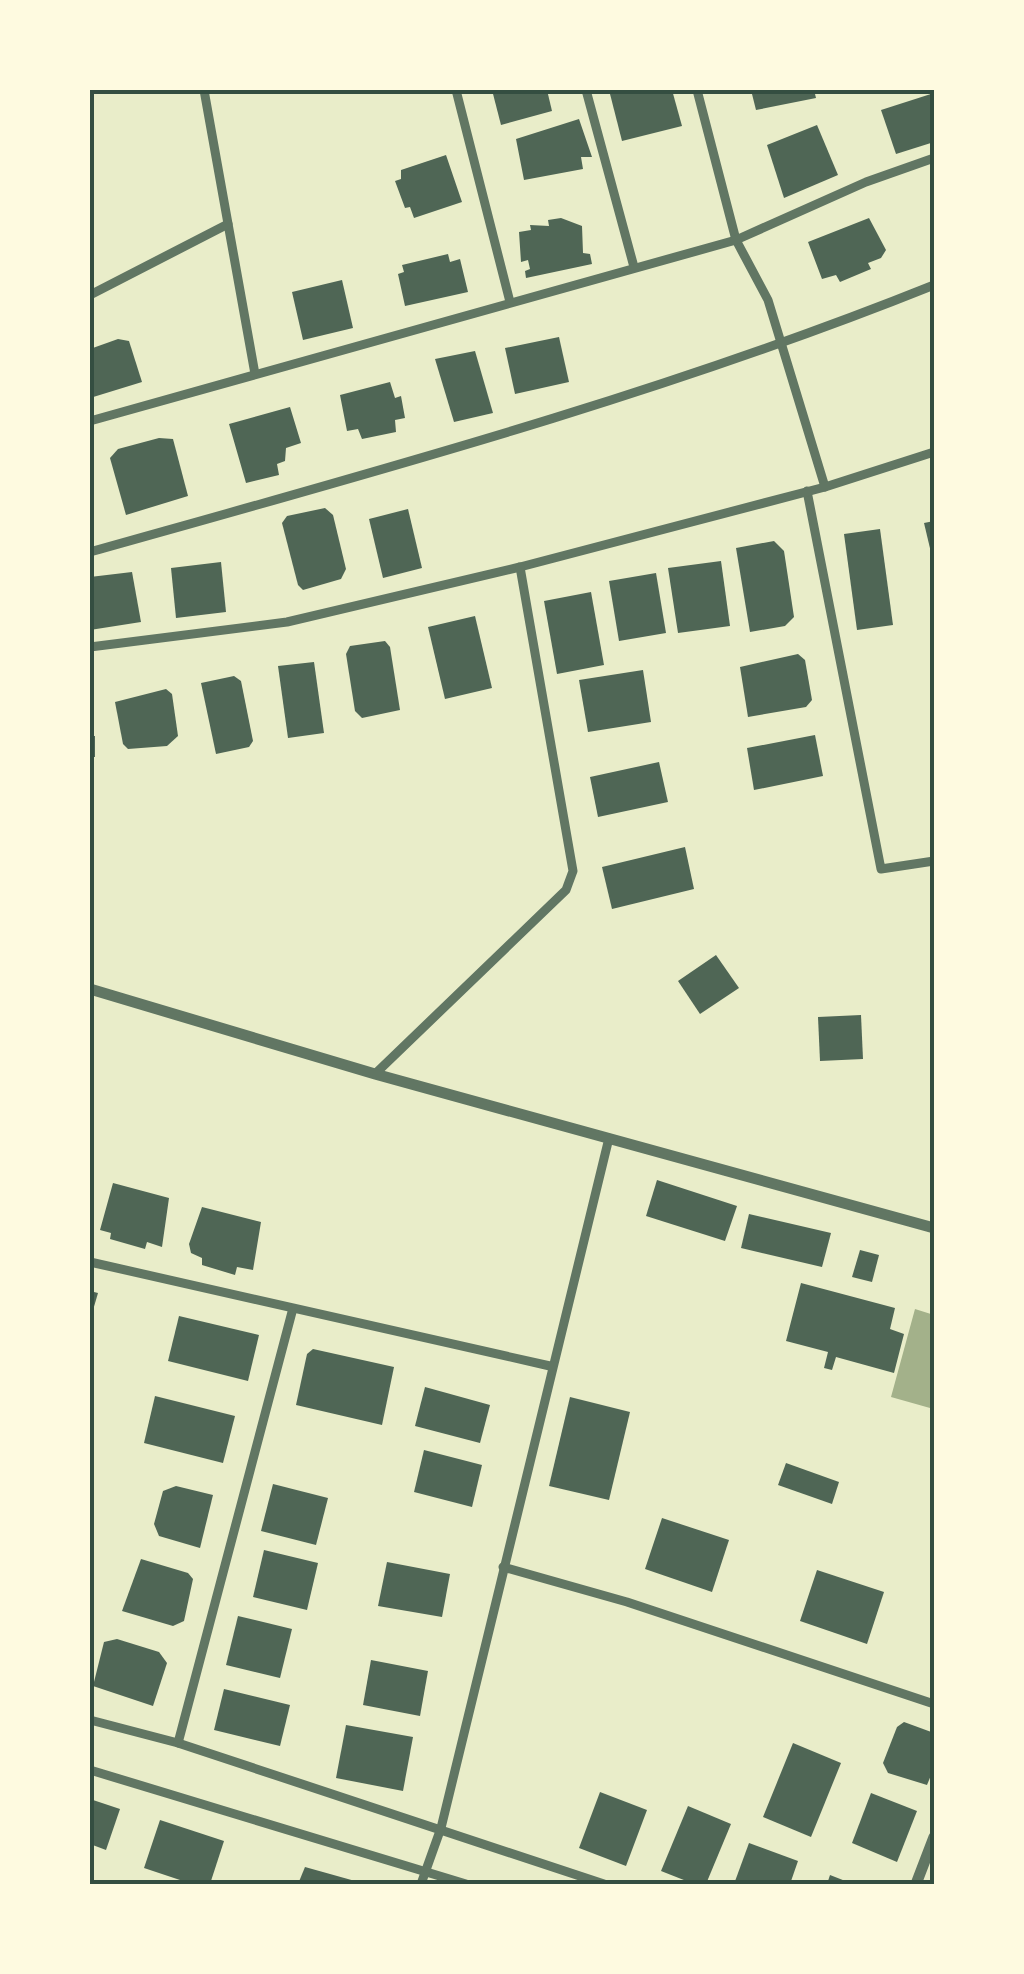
<svg xmlns="http://www.w3.org/2000/svg" width="1024" height="1974" font-family="Roboto,sans-serif">
  <rect width="100%" height="100%" fill="#e9edc9"/>
  <polygon fill="#a3b18a" points="915,1309 934,1315 930,1408 891,1397"/>
  <g fill="#4f6655">
    <polygon points="492,90 547,90 552,111 501,125"/>
    <polygon points="609,90 672,90 682,126 622,141"/>
    <polygon points="751,90 814,90 816,98 756,110"/>
    <polygon points="934,93 934,142 896,154 881,110"/>
    <polygon points="579,119 592,157 581,157 583,169 524,180 516,139"/>
    <polygon points="817,125 838,175 784,198 767,145"/>
    <polygon points="446,155 462,202 414,218 410,207 405,208 395,181 401,179 401,170"/>
    <polygon points="561,218 582,226 583,253 590,254 592,264 526,278 525,271 530,269 528,260 521,262 519,232 531,230 530,225 549,226 548,220"/>
    <polygon points="869,218 886,250 881,258 868,263 871,269 840,282 836,275 822,279 808,242"/>
    <polygon points="448,254 450,262 460,259 468,292 405,306 398,274 404,272 402,265"/>
    <polygon points="342,280 353,328 303,340 292,292"/>
    <polygon points="559,337 569,382 515,394 505,348"/>
    <polygon points="118,339 129,341 142,382 90,398 90,349"/>
    <polygon points="475,351 493,413 454,422 435,359"/>
    <polygon points="390,382 395,398 401,396 405,418 395,420 396,432 362,439 358,429 347,431 340,395"/>
    <polygon points="290,407 301,443 286,448 285,461 277,464 279,475 246,483 229,424"/>
    <polygon points="159,438 173,439 188,496 126,515 110,458 118,449"/>
    <polygon points="325,508 333,515 346,569 341,579 303,590 298,585 282,523 287,516"/>
    <polygon points="408,509 422,568 383,578 369,519"/>
    <polygon points="934,521 934,560 933,561 924,523"/>
    <polygon points="880,529 893,625 857,630 844,534"/>
    <polygon points="774,541 784,551 794,617 785,626 750,632 736,548"/>
    <polygon points="721,561 730,626 678,633 668,568"/>
    <polygon points="221,562 226,612 176,618 171,568"/>
    <polygon points="132,572 141,622 90,630 90,577"/>
    <polygon points="656,573 666,633 619,641 609,581"/>
    <polygon points="591,592 604,665 557,674 544,601"/>
    <polygon points="475,616 492,688 445,699 428,627"/>
    <polygon points="385,641 390,647 400,710 362,718 355,711 346,654 350,646"/>
    <polygon points="798,654 805,660 812,700 806,707 748,717 740,667"/>
    <polygon points="314,662 324,733 288,738 278,666"/>
    <polygon points="643,670 651,722 588,732 579,680"/>
    <polygon points="234,676 241,681 253,741 249,747 216,754 201,683"/>
    <polygon points="166,689 172,694 178,736 167,746 128,749 123,744 115,702"/>
    <polygon points="815,735 823,776 754,790 747,748"/>
    <rect x="90" y="736" width="5" height="21"/>
    <polygon points="659,762 668,802 598,817 590,777"/>
    <polygon points="685,847 694,889 612,909 602,867"/>
    <polygon points="716,955 739,988 700,1014 678,981"/>
    <polygon points="861,1015 863,1059 820,1061 818,1017"/>
    <polygon points="657,1180 737,1206 725,1241 646,1216"/>
    <polygon points="113,1183 169,1198 162,1247 147,1242 145,1249 110,1239 111,1233 100,1230"/>
    <polygon points="202,1207 261,1222 253,1270 237,1267 235,1275 202,1265 202,1258 191,1253 189,1244"/>
    <polygon points="749,1214 831,1233 822,1267 741,1248"/>
    <polygon points="860,1250 879,1255 872,1282 852,1277"/>
    <polygon points="801,1283 895,1308 890,1329 904,1334 894,1373 836,1357 832,1370 824,1368 828,1352 786,1341"/>
    <polygon points="90,1291 98,1293 91,1317 90,1317"/>
    <polygon points="179,1316 259,1335 248,1381 168,1361"/>
    <polygon points="313,1349 394,1367 382,1425 296,1405 307,1354"/>
    <polygon points="425,1387 490,1405 480,1443 415,1426"/>
    <polygon points="155,1396 235,1416 223,1463 144,1443"/>
    <polygon points="570,1397 630,1412 609,1500 549,1486"/>
    <polygon points="424,1450 482,1465 472,1507 414,1492"/>
    <polygon points="786,1463 839,1482 832,1504 778,1485"/>
    <polygon points="273,1484 328,1498 316,1545 261,1531"/>
    <polygon points="176,1486 213,1495 200,1548 159,1536 154,1524 163,1491"/>
    <polygon points="662,1518 729,1540 712,1592 645,1569"/>
    <polygon points="264,1550 318,1563 307,1610 253,1597"/>
    <polygon points="141,1559 188,1573 193,1579 184,1621 173,1626 122,1611"/>
    <polygon points="387,1562 450,1574 442,1617 378,1606"/>
    <polygon points="817,1570 884,1592 867,1644 800,1621"/>
    <polygon points="238,1616 292,1629 280,1678 226,1665"/>
    <polygon points="117,1639 159,1652 167,1663 153,1706 93,1686 104,1642"/>
    <polygon points="371,1660 428,1671 420,1716 363,1705"/>
    <polygon points="224,1689 290,1705 280,1746 214,1730"/>
    <polygon points="904,1722 934,1733 934,1768 927,1785 888,1773 883,1763 897,1727"/>
    <polygon points="346,1725 413,1737 403,1791 336,1778"/>
    <polygon points="793,1743 841,1763 811,1837 763,1817"/>
    <polygon points="600,1792 647,1810 626,1866 579,1848"/>
    <polygon points="871,1793 917,1811 897,1862 852,1843"/>
    <polygon points="90,1799 120,1809 106,1850 90,1844"/>
    <polygon points="688,1806 731,1824 706,1884 694,1884 661,1871"/>
    <polygon points="160,1820 224,1841 210,1884 192,1884 144,1868"/>
    <polygon points="749,1843 798,1861 790,1884 734,1884"/>
    <polygon points="305,1867 355,1881 354,1884 298,1884"/>
    <polygon points="830,1875 853,1884 827,1884"/>
  </g>
  <g fill="none" stroke-linecap="round" stroke-linejoin="round">
    <g stroke="#617663" stroke-width="9">
      <polyline points="204,90 255,374"/>
      <polyline points="456,90 510,302"/>
      <polyline points="586,90 634,267"/>
      <polyline points="697,90 736,240 768,300 825,487"/>
      <polyline points="90,295 228,224"/>
      <polyline points="90,421 736,240 866,182 934,158"/>
      <polyline points="807,491 881,869 934,861"/>
      <path d="M90,552C374,472 660,395 934,285"/>
      <polyline points="90,647 287,622 520,567 825,487 934,452"/>
      <polyline points="375,1074 566,890 573,871 520,567"/>
      <polyline points="90,1262 550,1366"/>
      <polyline points="503,1567 627,1602 934,1704"/>
      <polyline points="90,1720 178,1743 604,1884"/>
      <polyline points="178,1743 292,1312"/>
      <polyline points="90,1770 466,1884"/>
      <polyline points="421,1884 441,1828 609,1138"/>
    </g>
    <g stroke="#617663" stroke-width="11">
      <polyline points="90,989 375,1074 934,1228"/>
      <polyline points="916,1884 934,1837"/>
    </g>
  </g>
  <rect width="1024" height="1974" fill="none" stroke="#fefae0" stroke-width="185"/>
  <rect x="92" y="92" width="840" height="1790" fill="none" stroke="#344e41" stroke-width="4"/>
</svg>
